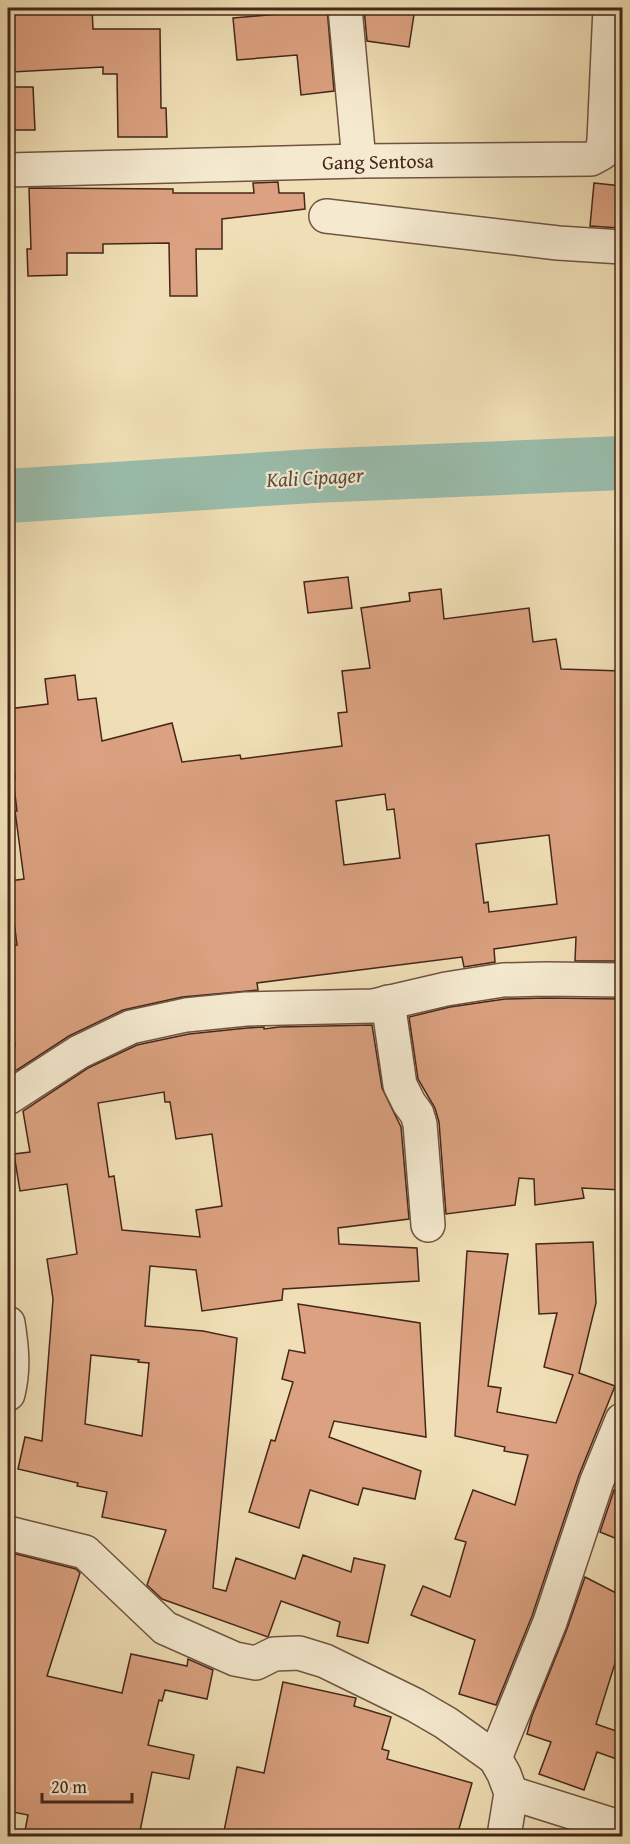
<svg xmlns="http://www.w3.org/2000/svg" width="630" height="1844" font-family="'Gentium Book Plus',serif">
  <rect width="100%" height="100%" fill="#f0dfb6"/>
  <filter id="stains"><feTurbulence type="fractalNoise" baseFrequency=".00333" numOctaves="4"/><feColorMatrix values="0 0 0 0 .2 0 0 0 0 .09 0 0 0 0 .02 0 0 0 .5 -.17"/></filter>
  <radialGradient id="worn" r=".72"><stop offset=".6" stop-color="#630" stop-opacity="0"/><stop offset="1" stop-color="#630" stop-opacity=".3"/></radialGradient>
  <g fill="none" stroke-linecap="round" stroke-linejoin="round">
    <polyline stroke="#9abdac" stroke-width="54" points="8,496 312,476 622,463"/>
  </g>
  <g fill="#dba180" stroke="#45261a" stroke-width="1.5" fill-rule="evenodd">
    <polygon points="48,8 92,8 93,29 160,29 161,108 166,108 167,137 118,137 117,74 103,74 103,67 12,72 10,10 48,9"/>
    <polygon points="289,8 327,8 334,91 301,95 297,55 237,60 233,18 289,13"/>
    <polygon points="364,8 415,8 409,47 367,41"/>
    <polygon points="8,87 33,87 35,130 8,130"/>
    <polygon points="278,182 279,193 304,193 305,209 222,219 222,249 196,249 197,296 170,296 169,243 103,244 103,253 67,253 67,275 28,276 27,249 31,249 29,188 173,189 173,193 254,193 253,183"/>
    <polygon points="594,183 622,186 619,228 590,226"/>
    <polygon points="348,577 352,608 308,613 304,582"/>
    <path d="M441,589L444,619L529,608L533,642L556,639L561,669L622,671V695L617,694L620,760H622V890H621L616,961H575L576,937L494,949L495,962L464,967L462,957L257,983L258,990L182,997L123,1010L69,1036L17,1070H8V1047L15,1046L8,989V946L17,945L9,881L24,879L15,811H17L13,778H15L8,709L48,704L45,679L75,675L78,700L96,698L102,741L172,723L182,762L240,755L241,759L342,746L338,713L347,712L342,671L370,668L361,608L410,601L409,593ZM385,794L387,810L394,809L400,858L344,865L336,801ZM549,835L557,904L489,912L488,902L484,903L476,844Z"/>
    <polygon points="546,998 622,999 622,1190 582,1188 584,1198 535,1205 534,1179 519,1178 515,1205 446,1214 439,1122 435,1108 418,1079 409,1017 450,1007 505,999"/>
    <path d="M372,1025L382,1088L401,1127L409,1219L338,1228L339,1244L417,1248L419,1281L283,1289L282,1300L202,1311L196,1270L150,1266L145,1326L203,1331L237,1338L213,1588L226,1591L236,1558L295,1579L303,1555L351,1572L354,1558L385,1565L368,1643L337,1636L340,1622L281,1601L268,1637L162,1599L147,1585L166,1530L102,1517L107,1492L77,1486L78,1483L18,1469L25,1437L42,1441L53,1299L47,1259L77,1254L67,1184L20,1191L14,1154L30,1152L23,1111L88,1068L137,1045L189,1034L247,1028L264,1027V1029L279,1027ZM164,1092L165,1102H170L176,1139L212,1134L222,1206L196,1210L200,1237L122,1230L114,1176L109,1177L98,1103ZM91,1355L139,1360L138,1362L149,1363L142,1436L85,1424Z"/>
    <polygon points="593,1242 596,1303 579,1373 615,1386 579,1475 532,1616 496,1705 459,1694 475,1640 411,1615 423,1586 450,1597 466,1542 455,1539 473,1490 515,1505 528,1455 504,1451 505,1447 455,1436 467,1251 508,1254 488,1386 501,1388 497,1412 556,1423 573,1375 544,1367 557,1313 539,1314 536,1244"/>
    <polygon points="298,1304 420,1323 426,1437 334,1421 329,1437 421,1471 415,1499 363,1488 358,1505 310,1490 299,1528 249,1512 271,1440 275,1441 293,1382 282,1379 289,1350 305,1353"/>
    <polygon points="614,1490 622,1494 622,1541 600,1532"/>
    <polygon points="8,1552 76,1569 80,1573 47,1676 122,1693 131,1654 187,1666 188,1659 213,1670 207,1699 165,1690 162,1701 159,1700 148,1745 194,1755 189,1779 152,1772 139,1836 24,1836 28,1815 8,1811"/>
    <polygon points="585,1577 622,1596 622,1641 596,1724 622,1733 622,1761 597,1752 584,1790 539,1774 551,1742 527,1734 532,1716 567,1629"/>
    <polygon points="283,1682 356,1698 354,1706 391,1717 382,1749 389,1751 387,1759 472,1783 457,1836 223,1836 237,1767 264,1773"/>
  </g>
  <g fill="none" stroke-linecap="round" stroke-linejoin="round">
    <defs>
      <g id="minor">
        <polyline points="345,8 359,161"/>
        <polyline points="8,170 359,161 591,159 602,153 604,140 610,8"/>
        <polyline points="326,216 558,243 622,247"/>
        <polyline points="388,1002 400,1085 409,1103 417,1114 420,1124 428,1225"/>
        <polyline points="8,1098 79,1052 131,1027 186,1015 246,1009 373,1006 446,989 503,980 546,979 622,980"/>
        <path d="M8,1323C12,1348 14,1369 8,1394"/>
        <polyline points="8,1533 85,1552 165,1628 235,1659 256,1663 274,1654 299,1653 325,1661 415,1705 446,1723 495,1758 504,1774 511,1793 504,1836"/>
        <polyline points="495,1758 550,1622 597,1481 622,1420"/>
        <polyline points="511,1793 622,1828"/>
      </g>
    </defs>
    <use href="#minor" stroke="#705441" stroke-width="36"/>
    <use href="#minor" stroke="#f5ead0" stroke-width="33"/>
  </g>
  <g text-anchor="middle" dominant-baseline="central" stroke-width="4.5" stroke-linejoin="round" paint-order="stroke">
    <g font-size="20" fill="#45261a" stroke="#f5ead0">
      <text transform="translate(378 161) rotate(-1)">Gang Sentosa</text>
    </g>
    <g font-size="21" font-style="italic" fill="#5a4c3e" stroke="#f5ead0">
      <text transform="translate(315 477) rotate(-3)">Kali Cipager</text>
    </g>
  </g>
  <rect width="630" height="1844" fill="none" stroke="#f0dfb6" stroke-width="30"/>
  <rect x="9" y="9" width="612" height="1826" fill="none" stroke="#45261a" stroke-width="3"/>
  <rect x="15" y="15" width="600" height="1814" fill="none" stroke="#45261a" stroke-width="1.5"/>
  <path d="M42 1793v9h90v-9" fill="none" stroke="#45261a" stroke-width="3"/>
  <text x="51" y="1793" font-size="18" fill="#45261a" stroke="#f5ead0" stroke-width="4.5" paint-order="stroke">20 m</text>
  <rect width="100%" height="100%" filter="url(#stains)"/>
  <rect width="100%" height="100%" fill="url(#worn)"/>
</svg>
